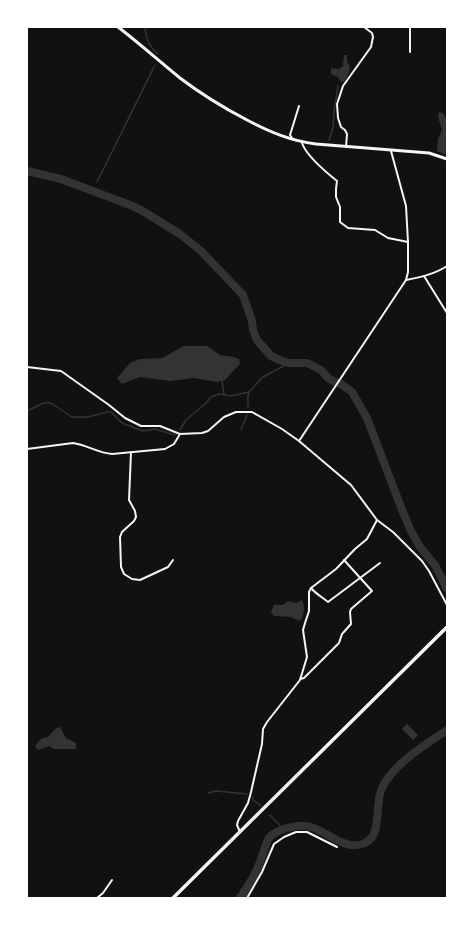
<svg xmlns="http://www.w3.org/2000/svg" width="474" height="925" font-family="Barlow,sans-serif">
  <rect width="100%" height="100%" fill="#111"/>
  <g fill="#333">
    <polygon points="344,55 347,55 347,62 350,66 349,73 344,82 341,82 338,77 331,74 331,68 339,69 343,66"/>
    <polygon points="439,112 443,113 447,120 447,155 437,151 438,139 442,130 438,117"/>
    <polygon points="184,346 207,346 220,355 233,357 239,359 240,364 225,380 217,382 194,378 170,381 140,377 122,384 117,378 130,363 140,359 162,358"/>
    <path d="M302,600C305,608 305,613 300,621L291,617L274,616L271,612L274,605H283L288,601L296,603Z"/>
    <polygon points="407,724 418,735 413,740 402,729"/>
    <polygon points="60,727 66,738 76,743 76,749 54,749 49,746 38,750 35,746 42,738 48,737 56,728"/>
  </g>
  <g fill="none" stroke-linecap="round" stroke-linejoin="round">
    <g stroke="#333" stroke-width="1.5">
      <path d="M145,27C146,39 149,46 158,54"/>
      <polyline points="329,140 333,128 334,111 338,86"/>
      <polyline points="97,182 155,65"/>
      <polyline points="222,380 224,394"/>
      <polyline points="248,407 248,396 249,392"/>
      <polyline points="27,411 43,403 51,403 72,417 88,417 107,412 111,412 122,423 143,431 155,429 175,435"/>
      <polyline points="180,430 186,420 206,403 211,397 219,394 231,396 249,392 263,377 289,363"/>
      <polyline points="241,430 247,415"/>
      <polyline points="208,793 216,791 247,794"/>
      <polyline points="252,796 253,800 261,806"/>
      <polyline points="270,815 283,829"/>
    </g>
    <g stroke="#333" stroke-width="8">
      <polyline points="27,171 61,179 130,205 141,210 180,234 201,251 243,295 252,321 253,330 257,340 271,356 282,361 289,363 307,363 321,370 328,378 333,381 341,384 352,392 367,418 402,510 411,531 420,547 435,565 447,589"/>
      <path d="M240,898C246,889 253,879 257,869C262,860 264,847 269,838C273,833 279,831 284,829C293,826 302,824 311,827C328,832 346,852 365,843C383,835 374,804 382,788C393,764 426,744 447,730"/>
    </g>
    <g stroke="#f5f5f5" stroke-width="2">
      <polyline points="410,27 410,52"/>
      <polyline points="292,138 290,135 299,106"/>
      <path d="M302,143C306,155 327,173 337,181L336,189V197L340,207V222L348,228L375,230L388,238L408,242"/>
      <polyline points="346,147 347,134 345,130 341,127 338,118 337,104 343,86 371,47 373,37 372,33 364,27"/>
      <polyline points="424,276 447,313"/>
      <path d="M406,280C421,277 435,274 447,266"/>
      <polyline points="27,367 61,371 109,405 125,418 141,426 160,426 180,434 202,433 208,431 224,417 236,412 252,412 282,429 299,441 351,485 377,520 393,532 422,561 429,571 447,605"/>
      <polyline points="299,441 406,280 408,272 408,242 406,206 391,151"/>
      <path d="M27,449L73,443C87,445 98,453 112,454L165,449L174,444L180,434"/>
      <polyline points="131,452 129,500 135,511 136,517 134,521 122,532 120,537 121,567 124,574 132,579 140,580 168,567 173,560"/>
      <path d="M311,588C316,594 322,597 328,602L380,563"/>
      <polyline points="300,679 304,678 339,643 342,634 351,624 350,612 351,609 372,591 344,560"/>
      <polyline points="240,832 237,825 238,821 248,803 251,792 262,744 263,729 267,722 300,680 307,657 303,630 305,623 309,611 309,592 311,588 336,569 355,549 367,539 377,520"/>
      <polyline points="97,898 103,893 112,880"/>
      <polyline points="247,898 262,872 274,844 284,837 296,832 307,832 337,847"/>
    </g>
    <path stroke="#f5f5f5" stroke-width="3" d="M118,27C139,43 159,61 180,78C201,94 224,108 247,120C270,132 291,141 316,144L429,153L447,159"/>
    <polyline stroke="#f5f5f5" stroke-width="3.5" points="173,898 447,627"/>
  </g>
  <rect width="474" height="925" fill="none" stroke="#ffffff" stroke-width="56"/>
</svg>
